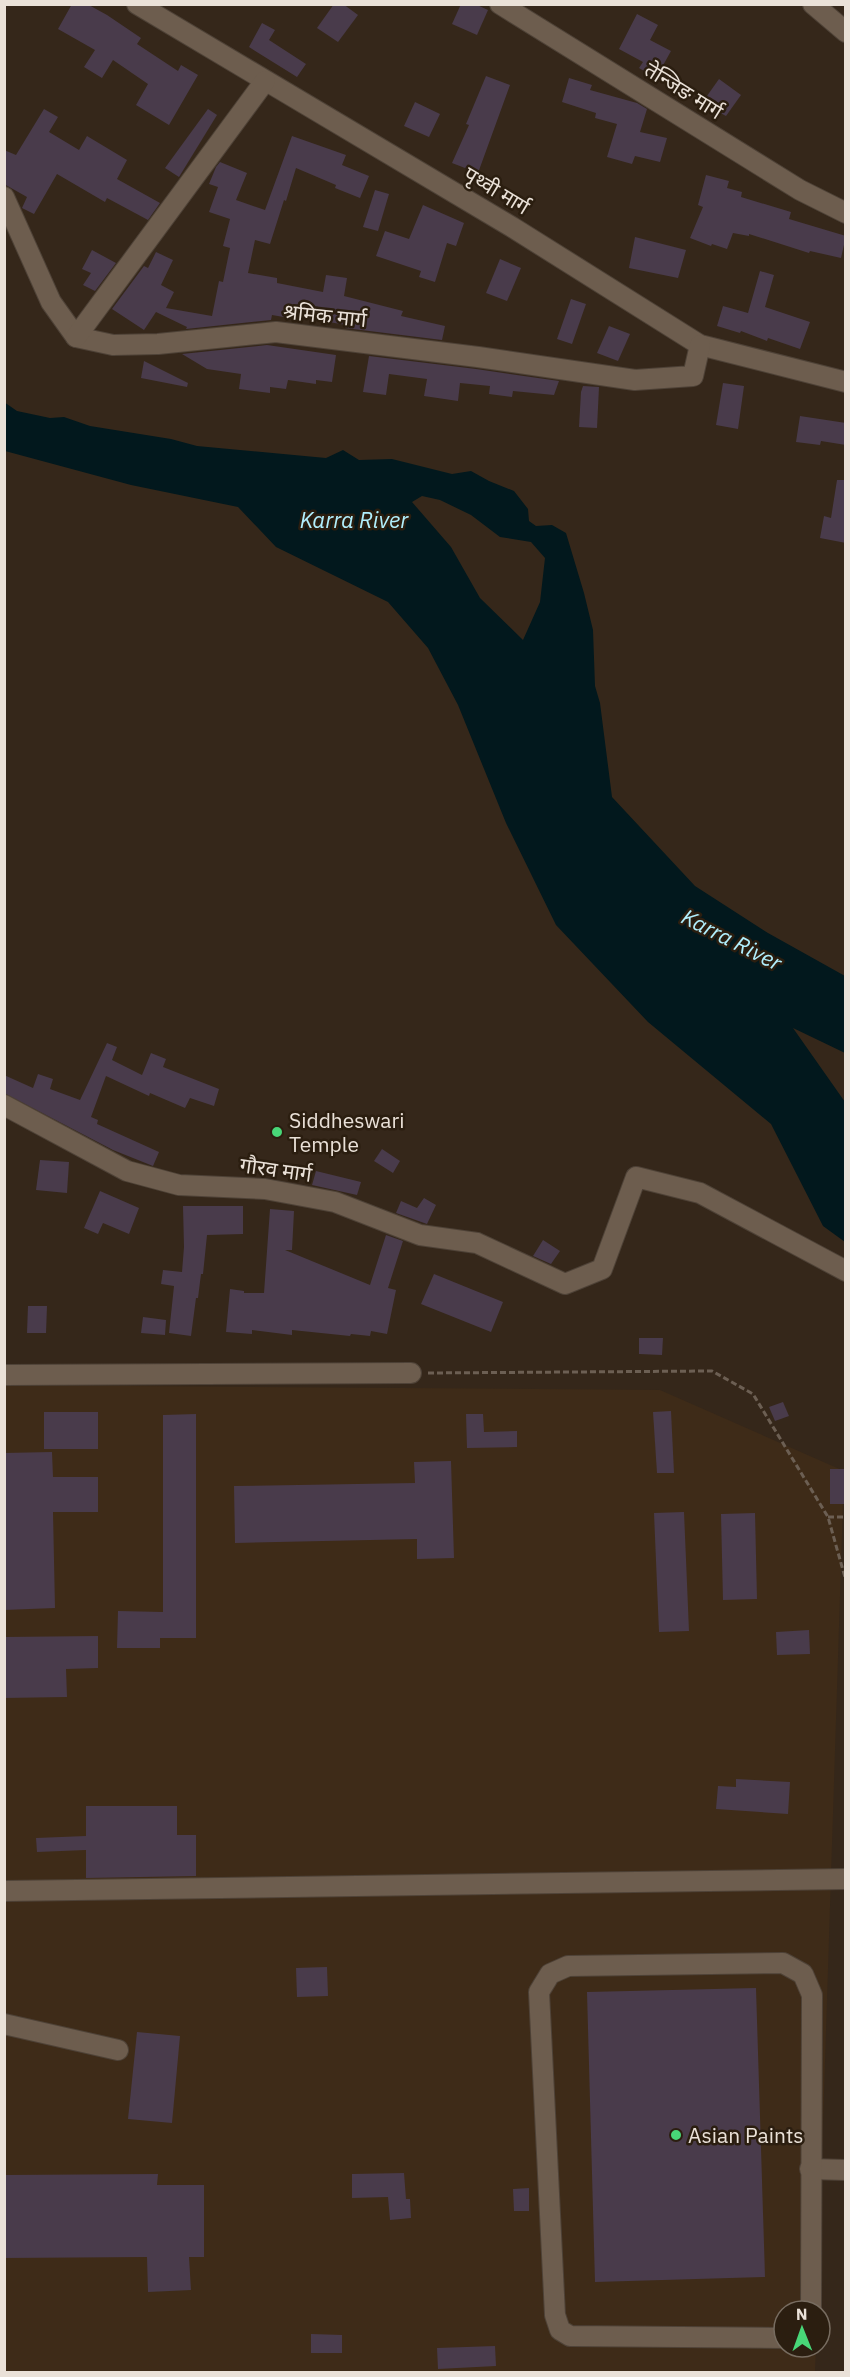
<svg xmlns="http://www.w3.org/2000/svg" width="850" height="2377" font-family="'IBM Plex Sans','Noto Sans Devanagari',sans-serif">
  <rect width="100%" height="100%" fill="#35271a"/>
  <polygon fill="#3e2b18" points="5,1385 660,1390 844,1471 817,2311 784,2311 784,2347 816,2347 815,2372 5,2372"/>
  <path fill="#02181d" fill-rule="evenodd" d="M4,402L17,411L50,418L64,417L90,426L171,439L197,446L326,458L343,450L359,460L392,459L452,474L471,471L489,481L514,491L528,509L529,521L536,526L552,525L566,533L584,593L593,630L595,686L600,703L612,797L695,886L768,933L845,976V1053L793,1028L845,1102V1242L823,1226L771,1124L648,1022L556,925L506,823L458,705L428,648L388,602L276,547L238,507L131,485L5,451ZM422,496L440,500L471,515L500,537L531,542L545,558L540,602L523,640L480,598L451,547L412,502Z"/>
  <g fill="#493b4b">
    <polygon points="72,4 87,4 107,15 141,38 137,44 178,71 181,65 198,75 169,125 136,105 148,84 113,60 102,78 84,67 95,50 58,29"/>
    <polygon points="334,4 343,4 358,15 338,42 317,28"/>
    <polygon points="461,4 475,4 488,10 477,35 452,24"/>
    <polygon points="637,14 658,25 650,40 671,51 656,78 639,68 643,62 619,49"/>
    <polygon points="262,23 275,30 269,40 306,64 297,77 249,47"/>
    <polygon points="486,76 510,85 478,173 452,163 469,125 466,124"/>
    <polygon points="569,78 592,85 590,90 637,103 647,109 640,132 667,138 660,162 635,156 632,164 607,157 617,124 595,118 596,113 562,102"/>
    <polygon points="719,79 741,95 726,116 702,103"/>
    <polygon points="415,102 440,114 429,137 404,126"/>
    <polygon points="44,109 58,117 49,132 79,150 87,136 127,160 117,179 160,203 148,220 107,198 105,202 57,174 34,214 22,208 27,197 4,184 4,150 16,155"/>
    <polygon points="208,109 217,115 179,177 165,168"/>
    <polygon points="292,136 346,155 342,165 369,176 360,198 335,188 336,185 296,168 286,201 284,200 270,244 255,240 248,273 277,278 277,283 323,292 326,275 347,278 344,296 403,311 401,316 445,326 442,340 345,328 346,325 295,316 295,319 272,315 271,320 186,329 187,327 156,312 144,330 112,309 144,266 148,268 156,252 173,260 161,285 174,292 166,308 212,316 219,281 223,282 230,248 223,246 230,219 209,212 218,187 209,184 216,167 220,162 247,173 236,200 265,210"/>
    <polygon points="706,175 729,181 727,188 742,192 741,197 791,212 789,219 846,236 841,258 810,251 809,253 749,234 749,236 733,233 727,249 712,244 711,246 690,238 703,207 698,205"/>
    <polygon points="375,190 389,194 378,231 363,227"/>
    <polygon points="423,205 464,223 456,246 447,243 435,282 419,277 421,271 376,256 385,231 409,239"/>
    <polygon points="635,237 686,250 678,278 629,268"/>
    <polygon points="92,250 116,263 95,291 83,285 91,273 82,269"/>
    <polygon points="500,259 521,268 507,301 486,293"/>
    <polygon points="760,271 774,275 765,307 810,322 800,349 768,338 767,341 741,331 740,333 717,326 723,306 748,313"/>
    <polygon points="571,299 586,304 572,344 557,339"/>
    <polygon points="609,326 630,334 618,361 597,353"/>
    <polygon points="267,345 336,355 332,382 316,380 316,384 288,380 286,389 270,387 270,393 239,389 241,374 207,369 182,354"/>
    <polygon points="369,356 476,369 559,381 554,395 513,391 512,397 489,394 490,386 460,383 458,401 424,396 427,379 389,374 386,395 363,392"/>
    <polygon points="144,361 188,383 187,387 141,378"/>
    <polygon points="723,383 744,386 738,429 716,425"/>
    <polygon points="583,386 599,387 597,428 579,427 581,392"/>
    <polygon points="800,416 846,423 846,445 821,441 820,445 796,442"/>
    <polygon points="837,480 846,480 846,543 820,538 824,516 831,518"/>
    <polygon points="107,1043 117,1047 112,1060 142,1075 151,1053 166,1059 163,1067 219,1089 214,1106 190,1098 185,1108 150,1093 149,1096 106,1076 91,1117 98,1120 97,1124 159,1152 153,1166 113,1150 4,1093 4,1075 33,1088 38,1074 53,1079 50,1089 80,1100"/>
    <polygon points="382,1149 400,1161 393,1173 374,1161"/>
    <polygon points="40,1160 69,1162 67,1193 36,1190"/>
    <polygon points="316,1171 361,1182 357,1195 312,1185"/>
    <polygon points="100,1191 139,1208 129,1234 103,1223 98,1234 84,1228"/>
    <polygon points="424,1198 436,1205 427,1224 396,1213 401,1201 417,1208"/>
    <polygon points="183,1206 243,1206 243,1234 207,1235 203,1274 201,1274 198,1298 196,1298 191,1336 169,1333 174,1286 161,1284 163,1270 182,1272 184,1247"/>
    <polygon points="270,1209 294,1211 292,1250 285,1250 370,1285 386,1235 403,1241 388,1288 396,1290 387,1334 371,1331 370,1336 351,1334 350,1336 292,1330 292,1335 252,1330 252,1334 226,1332 230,1289 244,1291 244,1293 264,1293"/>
    <polygon points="543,1240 560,1251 551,1264 533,1256"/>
    <polygon points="434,1274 503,1302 491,1332 421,1304"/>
    <polygon points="28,1306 47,1306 46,1333 27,1333"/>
    <polygon points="143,1317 166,1320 165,1335 141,1333"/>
    <polygon points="639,1338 663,1338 662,1355 639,1354"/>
    <polygon points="783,1402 789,1416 775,1421 769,1407"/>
    <polygon points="671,1411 674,1473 657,1473 653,1412"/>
    <rect x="44" y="1412" width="54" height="37"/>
    <polygon points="196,1414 196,1638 160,1638 160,1648 117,1648 118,1611 163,1612 163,1415"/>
    <polygon points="466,1414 483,1414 484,1432 517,1431 517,1447 467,1448"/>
    <polygon points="52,1452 53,1477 98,1477 98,1512 53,1512 55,1608 4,1610 4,1453"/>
    <polygon points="451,1461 454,1558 417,1559 417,1539 235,1543 234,1486 415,1483 414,1462"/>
    <rect x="830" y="1469" width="16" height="35"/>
    <polygon points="684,1512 689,1631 659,1632 654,1513"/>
    <polygon points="755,1513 757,1599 723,1600 721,1514"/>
    <polygon points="809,1630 810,1654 777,1655 776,1632"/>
    <polygon points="98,1636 98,1668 66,1669 67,1697 4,1698 4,1637"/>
    <polygon points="736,1779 790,1782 788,1814 716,1809 718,1786 736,1787"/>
    <polygon points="86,1806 177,1806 177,1835 196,1835 196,1876 86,1878 86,1850 37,1852 36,1838 86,1836"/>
    <polygon points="327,1967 328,1996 297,1997 296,1968"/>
    <polygon points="756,1988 765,2277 595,2282 587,1992"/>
    <polygon points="137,2032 180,2036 172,2123 128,2119"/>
    <polygon points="404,2173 406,2199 410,2199 411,2218 390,2220 388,2197 352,2198 352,2174"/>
    <polygon points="158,2174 157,2185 204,2185 204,2257 189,2257 191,2290 148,2292 147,2257 4,2258 4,2175"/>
    <polygon points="529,2188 529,2211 514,2211 513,2189"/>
    <polygon points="311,2334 342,2335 342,2353 311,2353"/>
    <polygon points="495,2346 496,2366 438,2369 437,2348"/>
  </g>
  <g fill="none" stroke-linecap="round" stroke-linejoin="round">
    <defs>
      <g id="minor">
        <polyline points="137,4 512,227 700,345 846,382"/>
        <polyline points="500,4 800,190 846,213"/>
        <polyline points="813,4 846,32"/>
        <polyline points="4,197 51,302 76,337 113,345 158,344 276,332 478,357 635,380 693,376 700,345"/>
        <polyline points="76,337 265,81"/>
        <polyline points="4,1105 127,1171 179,1185 265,1189 335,1202 420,1235 477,1243 565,1284 602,1269 636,1177 700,1193 846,1271"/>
        <polyline points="4,1375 411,1373"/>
        <polyline points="4,1891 846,1879"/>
        <polyline points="4,2024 118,2050"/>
        <polyline points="810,2169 846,2170"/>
        <polyline points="784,2338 570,2336 560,2330 555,2315 539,1992 550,1974 568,1966 783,1963 803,1974 812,1995 811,2311"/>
      </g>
    </defs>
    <use href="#minor" stroke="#4e4237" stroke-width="22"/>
    <g stroke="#6c5f53" stroke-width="3" stroke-dasharray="6 3" stroke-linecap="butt">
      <polyline points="428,1373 712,1371 753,1394 828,1517 846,1581"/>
      <polyline points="828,1517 846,1517"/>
    </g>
    <use href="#minor" stroke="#6d5d4e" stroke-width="20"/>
  </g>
  <g fill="#48d778" stroke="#2b1e10" stroke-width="2">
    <circle cx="277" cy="1132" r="6"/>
    <circle cx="676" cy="2135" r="6"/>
  </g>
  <g text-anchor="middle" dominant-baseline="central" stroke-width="5" stroke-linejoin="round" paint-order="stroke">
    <g font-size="21" fill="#eae1d8" stroke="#2b1e10">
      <text transform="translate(684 90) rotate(32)">तेन्जिङ मार्ग</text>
      <text transform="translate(497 190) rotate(31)">पृथ्वी मार्ग</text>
      <text transform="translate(325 315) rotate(6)">श्रमिक मार्ग</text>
      <text transform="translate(276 1169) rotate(8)">गौरव मार्ग</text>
    </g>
    <g font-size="21" fill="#eae1d8" stroke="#2b1e10" text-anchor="start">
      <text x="289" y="1120">Siddheswari<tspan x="289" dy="24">Temple</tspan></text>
      <text x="688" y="2135">Asian Paints</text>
    </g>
    <g font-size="22" font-style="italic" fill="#b1effd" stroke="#2b1e10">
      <text x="354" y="519">Karra River</text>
      <text transform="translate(732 939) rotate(27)">Karra River</text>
    </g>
  </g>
  <rect width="850" height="2377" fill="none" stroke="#eae1d8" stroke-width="12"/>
  <g transform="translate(802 2329) rotate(359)"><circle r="28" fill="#2b1e10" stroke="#776c60" stroke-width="1.5"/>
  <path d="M0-4.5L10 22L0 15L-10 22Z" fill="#48d778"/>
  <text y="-9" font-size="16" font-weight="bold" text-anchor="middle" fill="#eae1d8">N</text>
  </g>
</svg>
